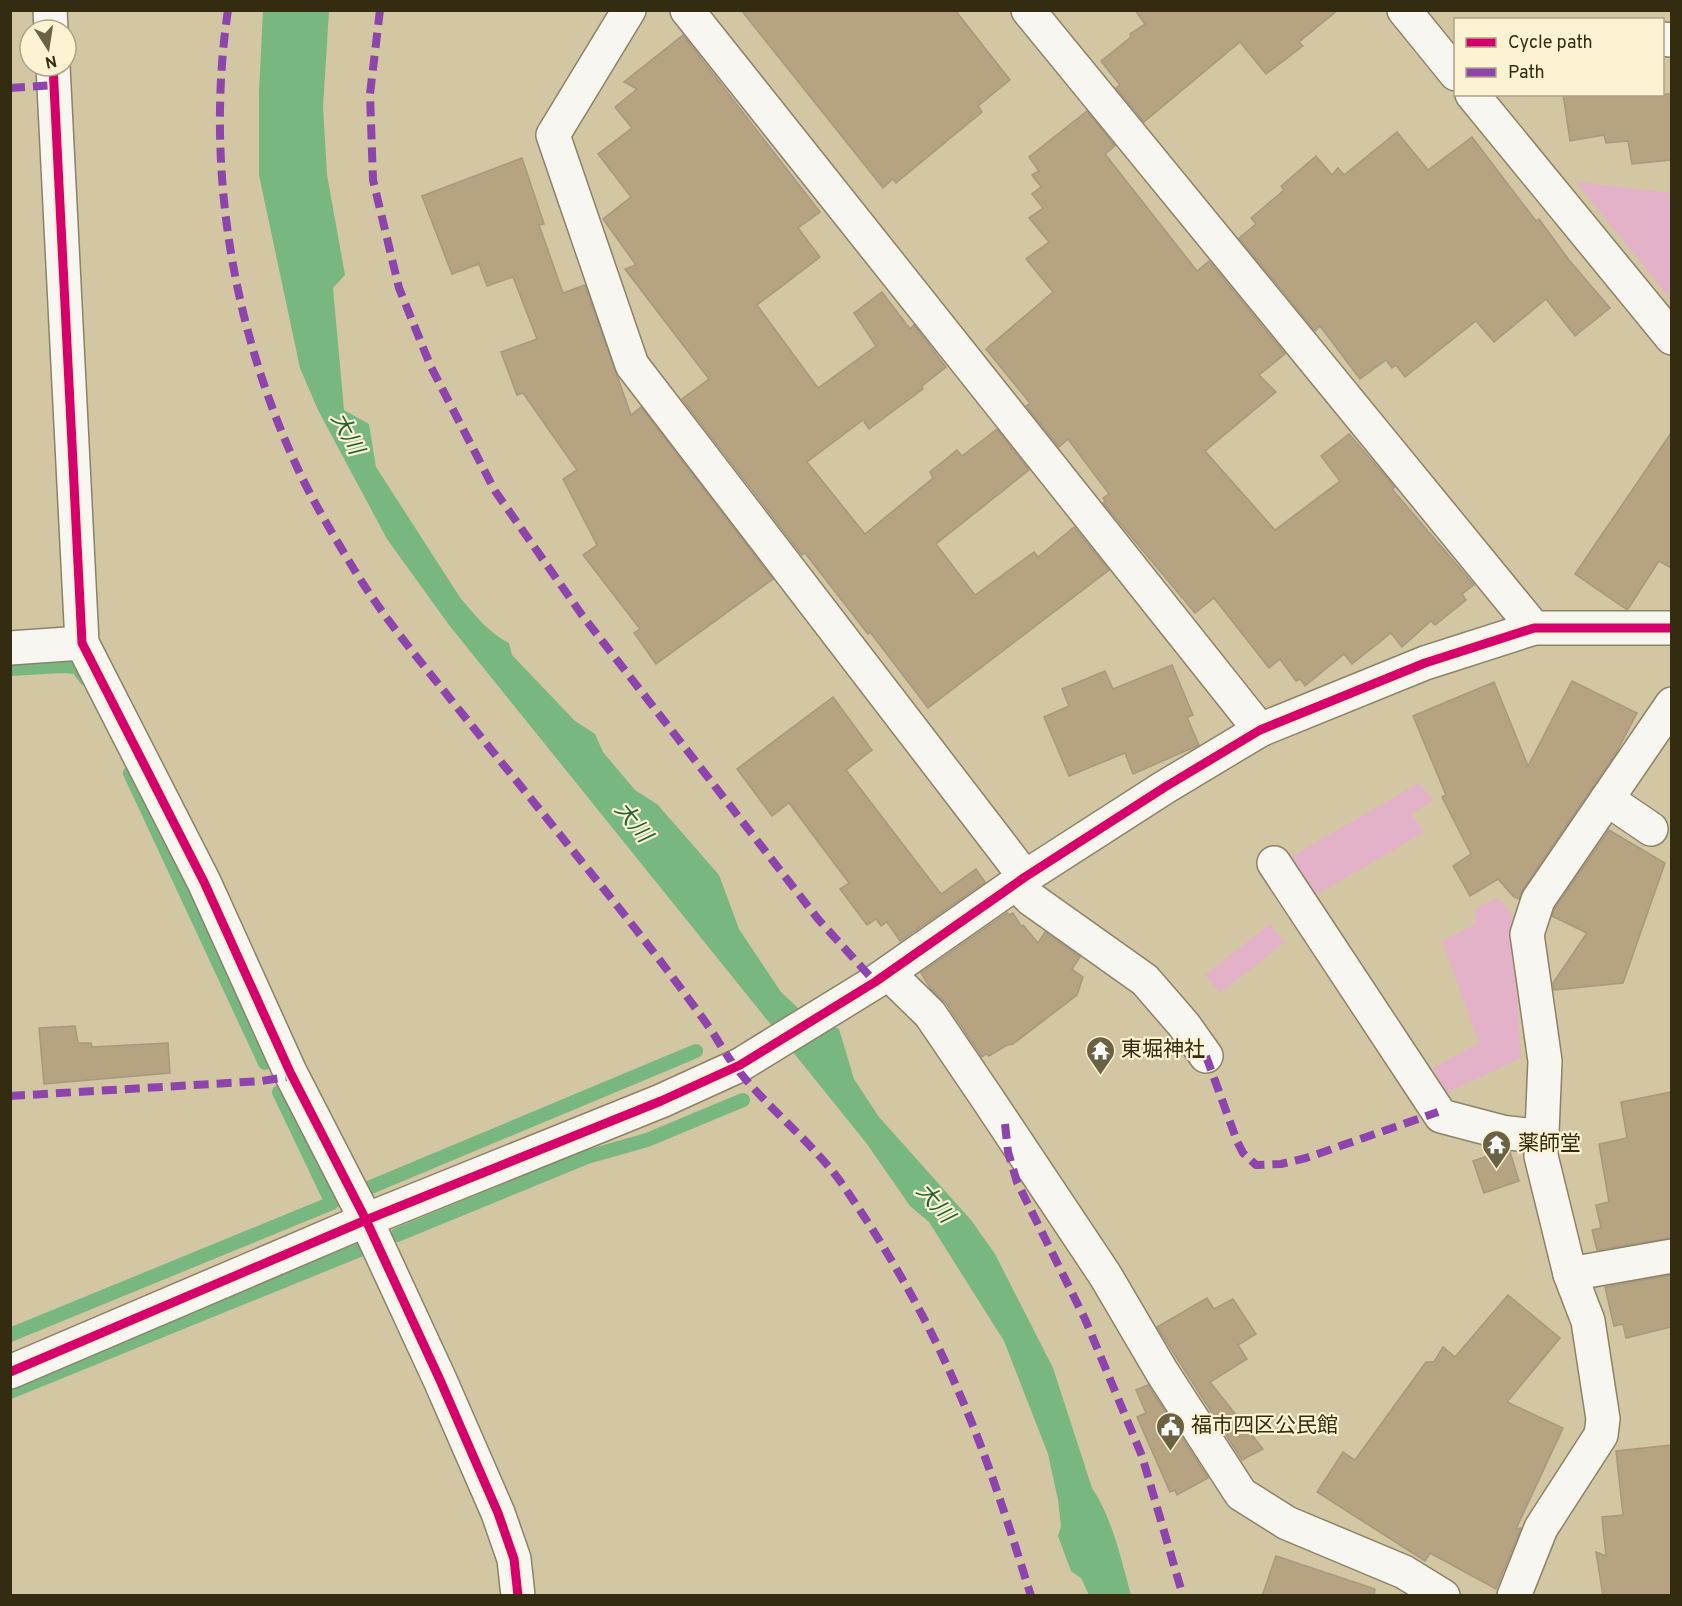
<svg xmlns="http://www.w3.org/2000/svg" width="1682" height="1606" font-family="Overpass,'Noto Sans JP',sans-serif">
  <rect width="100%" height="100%" fill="#d2c6a3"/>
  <g fill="#e3b2c8">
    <polygon points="1576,182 1671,193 1671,300"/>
    <polygon points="1419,783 1433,800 1411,814 1424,832 1313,897 1289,858"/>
    <polygon points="1498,898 1512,915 1521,1058 1446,1093 1433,1068 1479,1043 1442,941 1476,924 1475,909"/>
    <polygon points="1270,924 1285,942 1220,993 1205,975"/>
  </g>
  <path fill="#78b77f" d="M263,11H329L323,107L327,175L345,275L333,288L344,410L369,424L376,467L461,599C476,616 489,633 509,643L512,655L575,721L595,734L603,752L635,790L657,804L719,875L739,929L781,992L800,1010L839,1029L854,1079L879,1117L971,1220L995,1254L1053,1368L1092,1488C1113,1520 1121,1559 1131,1595H1089L1081,1578L1071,1571L1058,1536L1061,1526L1058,1500L1048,1454L1004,1341L929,1222L910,1206L867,1144L449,625L387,539L318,410L300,368L259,175V92Z"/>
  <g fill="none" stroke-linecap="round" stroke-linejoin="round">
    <g stroke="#78b77f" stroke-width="14">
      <polyline points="10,669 62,666 77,667 86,679"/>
      <polyline points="130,773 265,1063"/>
      <polyline points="366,1189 696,1051"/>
      <polyline points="397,1235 587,1157 647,1140 743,1100"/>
      <polyline points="10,1335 332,1203 279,1092"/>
      <polyline points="10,1392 362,1249"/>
    </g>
  </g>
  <g fill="#b5a381" stroke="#a6997f" stroke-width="1.5">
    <polygon points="741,10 955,10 1010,80 978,106 982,112 896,183 893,179 883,188"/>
    <polygon points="1135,10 1338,10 1299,42 1303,46 1266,74 1240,42 1144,122 1116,88 1120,85 1101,61 1131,37 1130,34 1145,24"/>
    <polygon points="683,35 820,212 798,228 820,257 757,305 818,388 876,346 854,313 882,292 910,329 914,325 946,367 922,386 923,389 869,429 863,420 807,462 865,534 933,478 930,472 957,450 962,456 997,429 1029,470 936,544 975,595 1034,552 1038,557 1074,527 1109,570 928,708 870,632 868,634 805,553 802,555 682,399 709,379 625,269 636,265 603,219 631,197 598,154 632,128 615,107 637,89 624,82"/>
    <polygon points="1563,94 1671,94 1671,160 1632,164 1628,141 1606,143 1604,135 1570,141"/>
    <polygon points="1087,111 1115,146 1105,154 1197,271 1209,261 1285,354 1259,375 1276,392 1205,451 1275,530 1340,481 1321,456 1349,434 1395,487 1392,489 1474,585 1462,594 1466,600 1435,625 1431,621 1402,647 1391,633 1352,664 1344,654 1305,686 1300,679 1296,681 1280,659 1269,668 1214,598 1195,613 1103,503 1106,501 1103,498 1109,494 1068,439 1059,447 1026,406 1030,403 986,349 1053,292 1026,259 1049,242 1029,218 1043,208 1032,194 1041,187 1032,175 1039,171 1029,157"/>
    <polygon points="1397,132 1428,170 1472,137 1536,221 1539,219 1569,260 1610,308 1575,336 1546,299 1494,342 1476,321 1405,377 1396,365 1392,368 1386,360 1360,379 1320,326 1315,331 1239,238 1256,224 1251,218 1284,190 1281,186 1316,156 1332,175 1338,168 1344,175"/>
    <polygon points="522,158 544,224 539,225 563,293 585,285 631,415 641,407 773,579 656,664 634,633 640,629 583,555 597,545 563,479 577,470 523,393 517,395 501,352 537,339 513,277 487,286 479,264 452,274 422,196"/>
    <polygon points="1671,433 1671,568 1659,561 1628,609 1626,609 1575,574"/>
    <polygon points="1172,665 1193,715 1187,717 1199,745 1133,774 1125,753 1069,776 1044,717 1069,706 1062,689 1105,671 1113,689"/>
    <polygon points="1572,681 1637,713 1616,753 1523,889 1519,899 1514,897 1498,879 1470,896 1453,866 1471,854 1442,797 1446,795 1413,716 1494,682 1528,766"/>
    <polygon points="833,697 872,750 846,770 941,894 976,869 985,882 900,941 887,922 881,926 876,919 867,925 840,889 849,883 789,803 772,816 737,769"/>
    <polygon points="1609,830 1665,863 1623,983 1554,990 1553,983 1587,933 1552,916 1555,908"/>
    <polygon points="1007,913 1009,915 1013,913 1021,926 1023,925 1038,943 1045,932 1080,957 1072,969 1083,977 1077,995 1013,1044 1007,1045 989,1056 986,1054 982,1057 946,1003 931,989 921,973"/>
    <polygon points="75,1026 78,1043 91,1043 92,1047 168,1043 170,1073 44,1084 39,1028"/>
    <polygon points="1671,1092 1671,1238 1597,1250 1592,1230 1601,1228 1596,1205 1609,1202 1599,1144 1627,1138 1621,1102"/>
    <polygon points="1503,1151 1510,1152 1519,1181 1484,1193 1473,1161"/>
    <polygon points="1671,1275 1671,1327 1626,1338 1623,1324 1614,1326 1605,1287"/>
    <polygon points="1508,1295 1560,1338 1507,1402 1563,1428 1516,1529 1521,1528 1496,1589 1430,1553 1425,1561 1317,1492 1343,1452 1355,1460 1426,1362 1434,1362 1443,1347 1455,1357"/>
    <polygon points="1207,1298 1214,1309 1233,1299 1256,1334 1238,1345 1247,1359 1210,1382 1263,1449 1242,1460 1157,1327"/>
    <polygon points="1148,1385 1208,1478 1177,1495 1175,1490 1170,1492 1137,1417 1146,1413 1136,1390"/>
    <polygon points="1671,1445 1671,1596 1603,1596 1596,1552 1606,1556 1602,1517 1623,1515 1616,1451"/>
    <polygon points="1276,1556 1375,1589 1374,1596 1262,1596"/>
  </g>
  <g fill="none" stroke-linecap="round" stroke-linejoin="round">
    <defs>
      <g id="minor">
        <polyline points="50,10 51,30"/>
        <polyline points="629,10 553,135 632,365 1025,877"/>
        <polyline points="687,10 1260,730"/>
        <polyline points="1028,10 1534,628"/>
        <polyline points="1404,10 1456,74"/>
        <polyline points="1662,39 1672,40"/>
        <polyline points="53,66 82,643 204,882 290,1072 366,1220 440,1380 498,1513 514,1559 518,1596"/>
        <polyline points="1472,94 1672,338"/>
        <polyline points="10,648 82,643"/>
        <polyline points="1607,799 1651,829"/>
        <polyline points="1274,863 1441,1116 1502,1132 1542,1137"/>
        <polyline points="1016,884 1031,899 1145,980 1184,1025 1206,1056"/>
        <polyline points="888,973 930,1014 987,1098 1105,1275 1162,1372 1241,1494 1287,1523 1404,1572 1443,1596"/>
        <polyline points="1570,1274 1672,1256"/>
        <polyline points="10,1372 366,1220 661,1101 740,1065 875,982 1025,877 1165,787 1260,730 1425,663 1534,628 1672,628"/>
        <polyline points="1514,1596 1541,1528 1601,1435 1603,1419 1588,1321 1570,1274 1541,1156 1545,1061 1527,934 1538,900 1672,704"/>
      </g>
    </defs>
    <use href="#minor" stroke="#8c8265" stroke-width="36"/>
    <use href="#minor" stroke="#f8f6f1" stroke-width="33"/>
    <g stroke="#8e44ad" stroke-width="8" stroke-dasharray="15 8" stroke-linecap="butt">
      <path d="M228,10C205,164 232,327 297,467C313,502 335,538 355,571C382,615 416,656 448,696C488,746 529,796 569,846C617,905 665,965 709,1027C718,1040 725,1054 735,1066C766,1107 809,1139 840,1181C885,1245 926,1316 957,1388C987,1455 1009,1526 1031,1596"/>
      <polyline points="380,10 370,94 373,180 399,288 431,367 495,491 582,615 818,919 875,982"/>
      <polyline points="10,88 54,85"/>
      <polyline points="1206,1056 1237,1141 1243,1153 1256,1165 1281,1164 1306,1158 1438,1112"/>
      <polyline points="10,1096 262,1081 292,1076"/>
      <polyline points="1005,1124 1008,1152 1017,1182 1085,1319 1142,1456 1183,1596"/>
    </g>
    <defs>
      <g id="cycleway">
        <polyline points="53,66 82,643 204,882 290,1072 366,1220 440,1380 498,1513 514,1559 518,1596"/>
        <polyline points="10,1372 366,1220 661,1101 740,1065 875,982 1025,877 1165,787 1260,730 1425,663 1534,628 1672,628"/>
      </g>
    </defs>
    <use href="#cycleway" stroke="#fdf2d2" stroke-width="13"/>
    <use href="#cycleway" stroke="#d6006c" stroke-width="9"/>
  </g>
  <defs>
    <symbol id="temple-pin" viewBox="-11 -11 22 30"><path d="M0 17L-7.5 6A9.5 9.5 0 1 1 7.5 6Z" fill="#6b6244" stroke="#fdf2d2"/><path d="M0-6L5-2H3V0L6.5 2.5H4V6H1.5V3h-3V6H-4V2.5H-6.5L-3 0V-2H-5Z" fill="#fff"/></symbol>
    <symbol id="civic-pin" viewBox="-11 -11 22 30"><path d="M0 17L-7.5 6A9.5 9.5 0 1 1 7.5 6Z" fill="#6b6244" stroke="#fdf2d2"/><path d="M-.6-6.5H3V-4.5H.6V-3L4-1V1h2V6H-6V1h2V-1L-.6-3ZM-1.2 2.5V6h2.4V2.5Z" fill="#fff"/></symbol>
  </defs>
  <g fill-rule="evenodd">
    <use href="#temple-pin" x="1084" y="1034" width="33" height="45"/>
    <use href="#temple-pin" x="1480" y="1128" width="33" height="45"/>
    <use href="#civic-pin" x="1154" y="1410" width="33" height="45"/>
  </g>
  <g text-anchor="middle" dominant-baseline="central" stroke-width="4.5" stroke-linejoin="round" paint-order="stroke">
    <g font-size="21" fill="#342c11" stroke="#fdf2d2" text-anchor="start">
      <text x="1121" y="1050">東堀神社</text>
      <text x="1518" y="1144">薬師堂</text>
      <text x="1191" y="1426">福市四区公民館</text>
    </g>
    <g font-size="22" font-style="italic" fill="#206237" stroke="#fdf2d2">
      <text transform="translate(346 434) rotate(62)">大川</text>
      <text transform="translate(632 823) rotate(51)">大川</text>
      <text transform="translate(934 1204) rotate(49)">大川</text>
    </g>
  </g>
  <rect width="1682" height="1606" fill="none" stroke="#342c11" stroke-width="24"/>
  <rect x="1454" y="18" width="210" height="78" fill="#fdf2d2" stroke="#ada385" stroke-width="1.5"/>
  <rect x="1466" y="38" width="30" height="9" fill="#d6006c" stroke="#ada385" stroke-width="1.5"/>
  <text x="1508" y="48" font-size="18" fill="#342c11">Cycle path</text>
  <rect x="1466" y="68" width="30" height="9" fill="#8e44ad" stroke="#ada385" stroke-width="1.5"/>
  <text x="1508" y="78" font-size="18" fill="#342c11">Path</text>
  <g transform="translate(48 48) rotate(168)"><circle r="28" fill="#fdf2d2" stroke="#ada385" stroke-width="1.5"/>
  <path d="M0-4.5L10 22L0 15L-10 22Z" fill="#6b6244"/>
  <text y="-9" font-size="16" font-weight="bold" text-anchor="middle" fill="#342c11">N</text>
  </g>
</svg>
